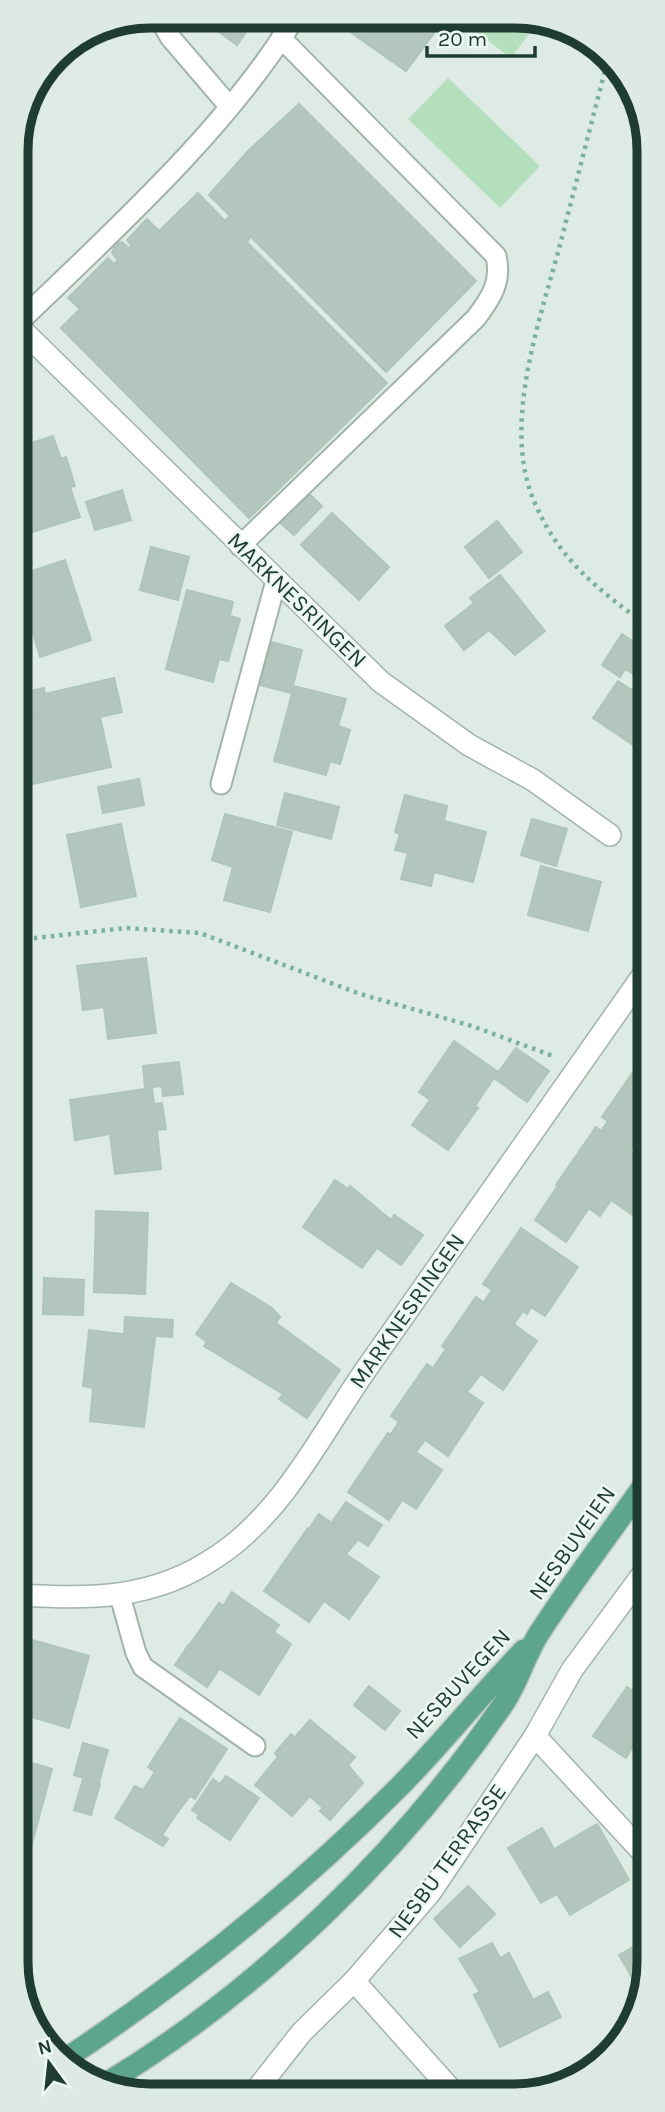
<svg xmlns="http://www.w3.org/2000/svg" width="665" height="2112" font-family="Karla,sans-serif">
  <rect width="100%" height="100%" fill="#deebe4"/>
  <g fill="#b4dfbc">
    <polygon points="469,18 541,18 511,58 465,23"/>
    <polygon points="448,78 540,166 500,208 408,119"/>
  </g>
  <g fill="#b3c6bd" stroke="#b0c5ba" stroke-width="2">
    <polygon points="197,16 257,16 237,45"/>
    <polygon points="329,17 445,18 406,71"/>
    <polygon points="299,104 476,281 386,372 209,195 248,151"/>
    <polygon points="198,193 225,221 229,217 250,238 247,242 387,383 249,518 61,328 80,309 68,298 108,258 114,264 118,260 112,253 115,244 122,242 129,248 132,246 127,240 147,219 159,231"/>
    <polygon points="53,436 61,459 66,457 75,486 70,487 80,517 29,533 16,494 16,448"/>
    <polygon points="122,490 131,520 95,530 86,502"/>
    <polygon points="305,490 322,506 294,535 277,520"/>
    <polygon points="332,513 389,567 359,600 301,545"/>
    <polygon points="497,521 522,552 489,578 465,547"/>
    <polygon points="151,547 189,557 178,600 140,590"/>
    <polygon points="65,560 91,640 40,657 17,576"/>
    <polygon points="500,575 545,631 515,655 489,630 464,650 445,626 474,603 470,598"/>
    <polygon points="187,590 233,602 230,616 240,619 228,661 219,659 213,682 166,669"/>
    <polygon points="622,634 647,651 647,657 635,675 625,669 620,677 602,665"/>
    <polygon points="271,642 302,650 291,693 260,685"/>
    <polygon points="114,678 122,712 100,717 111,767 32,784 22,734 34,731 31,716 35,716 30,691 44,688 45,694"/>
    <polygon points="27,679 35,716 17,719 17,682"/>
    <polygon points="618,681 647,700 648,755 593,718"/>
    <polygon points="294,686 346,699 338,726 350,730 340,764 330,761 326,775 274,761"/>
    <polygon points="139,779 144,805 103,813 98,787"/>
    <polygon points="285,793 339,807 331,839 277,825"/>
    <polygon points="405,795 447,806 444,821 486,832 473,882 434,872 431,886 401,879 408,853 395,850 400,834 395,832"/>
    <polygon points="225,814 292,832 270,912 224,900 233,867 212,860"/>
    <polygon points="532,819 567,829 556,866 521,855"/>
    <polygon points="121,824 136,896 81,907 67,835"/>
    <polygon points="541,866 601,882 588,931 528,915"/>
    <polygon points="146,958 156,1033 108,1039 104,1007 83,1010 77,966"/>
    <polygon points="454,1041 498,1072 475,1106 478,1108 448,1150 412,1125 430,1100 419,1092"/>
    <polygon points="516,1048 549,1071 527,1102 494,1078"/>
    <polygon points="642,1059 648,1063 648,1149 637,1141 630,1151 601,1131 608,1121 602,1117"/>
    <polygon points="179,1062 183,1094 163,1096 162,1086 145,1088 143,1066"/>
    <polygon points="152,1088 154,1104 162,1103 166,1129 157,1130 161,1169 115,1174 110,1134 75,1140 70,1100"/>
    <polygon points="596,1127 648,1164 648,1203 637,1218 611,1200 600,1216 556,1185"/>
    <polygon points="335,1180 348,1189 350,1186 391,1220 394,1215 423,1235 401,1265 377,1248 362,1268 303,1227"/>
    <polygon points="557,1187 589,1208 566,1242 535,1220"/>
    <polygon points="96,1211 148,1213 145,1294 94,1292"/>
    <polygon points="521,1228 578,1267 545,1316 531,1307 527,1314 523,1311 514,1324 484,1302 492,1290 483,1284"/>
    <polygon points="44,1278 84,1280 83,1315 43,1314"/>
    <polygon points="231,1283 272,1308 280,1317 276,1323 340,1370 307,1418 279,1399 283,1394 204,1346 207,1342 196,1334"/>
    <polygon points="476,1297 537,1341 503,1390 481,1374 467,1392 433,1368 446,1349 442,1346"/>
    <polygon points="125,1317 173,1320 172,1337 124,1334"/>
    <polygon points="89,1330 155,1338 144,1427 90,1421 93,1388 83,1386"/>
    <polygon points="427,1364 483,1403 448,1456 391,1416"/>
    <polygon points="399,1422 425,1440 416,1452 391,1434"/>
    <polygon points="388,1433 442,1470 416,1509 402,1500 389,1520 348,1492"/>
    <polygon points="346,1502 382,1525 368,1546 332,1522"/>
    <polygon points="319,1514 357,1541 346,1554 309,1529"/>
    <polygon points="308,1528 379,1577 349,1619 324,1601 309,1622 264,1591"/>
    <polygon points="232,1592 279,1625 274,1632 291,1644 259,1695 188,1647 219,1603 223,1606"/>
    <polygon points="32,1640 89,1656 69,1728 18,1713 18,1690"/>
    <polygon points="189,1644 188,1647 219,1669 207,1687 175,1665"/>
    <polygon points="369,1686 400,1711 385,1730 354,1705"/>
    <polygon points="627,1687 649,1701 649,1716 628,1746 632,1748 626,1758 593,1736"/>
    <polygon points="649,1716 649,1760 628,1746"/>
    <polygon points="180,1718 227,1749 195,1799 190,1796 175,1816 162,1835 168,1839 163,1846 115,1818 135,1786 143,1790 155,1772 148,1767"/>
    <polygon points="310,1720 355,1757 348,1765 363,1783 330,1820 320,1811 323,1808 310,1796 292,1816 255,1785 278,1757 275,1753 291,1734 295,1737"/>
    <polygon points="83,1743 108,1750 99,1782 74,1775"/>
    <polygon points="18,1759 52,1769 31,1847 18,1843"/>
    <polygon points="226,1776 259,1798 230,1840 197,1818 199,1815 192,1810 213,1779 220,1784"/>
    <polygon points="83,1779 100,1784 91,1815 74,1810"/>
    <polygon points="597,1824 629,1880 570,1915 557,1894 541,1903 508,1848 542,1828 554,1849"/>
    <polygon points="468,1886 495,1914 460,1947 434,1919"/>
    <polygon points="649,1938 649,1971 646,1978 636,1984 619,1955"/>
    <polygon points="492,1943 500,1958 509,1953 533,2000 548,1992 561,2017 500,2047 474,1995 480,1992 459,1959"/>
  </g>
  <g fill="none" stroke-linecap="round" stroke-linejoin="round">
    <defs>
      <g id="service">
        <polyline points="158,16 170,37 229,106"/>
        <path d="M17,324C110,234 228,128 295,17"/>
        <path d="M240,546L476,318C491,298 502,282 496,256L281,38"/>
        <polyline points="221,784 276,581"/>
        <polyline points="120,1596 136,1653 143,1667 255,1746"/>
      </g>
      <g id="minor">
        <polyline points="16,324 381,682 469,745 533,780 610,835"/>
        <path d="M18,1595C91,1599 153,1600 216,1557C284,1513 322,1432 367,1368C461,1235 555,1102 648,968"/>
        <polyline points="535,1736 649,1859"/>
        <polyline points="354,1981 455,2094"/>
        <polyline points="253,2094 302,2032 354,1981 430,1893 535,1736 572,1670 648,1567"/>
      </g>
      <g id="primary">
        <path d="M62,2061C185,1980 299,1888 403,1783C445,1740 482,1693 524,1650"/>
        <path d="M105,2084C260,1990 399,1855 502,1706C517,1685 524,1658 538,1635C572,1582 612,1531 648,1479"/>
      </g>
    </defs>
    <use href="#service" stroke="#a1b3ab" stroke-width="23"/>
    <use href="#minor" stroke="#a1b3ab" stroke-width="24"/>
    <use href="#primary" stroke="#c0c8c5" stroke-width="24"/>
    <g stroke="#7bb29c" stroke-width="4.5" stroke-dasharray="3.5 5" stroke-linecap="butt">
      <path d="M609,55C593,117 577,179 561,241C541,318 501,423 534,501C558,559 598,590 647,625"/>
      <polyline points="634,851 648,861"/>
      <polyline points="17,940 126,928 200,933 360,994 472,1026 553,1056"/>
    </g>
    <use href="#service" stroke="#fff" stroke-width="19"/>
    <use href="#minor" stroke="#fff" stroke-width="21"/>
    <use href="#primary" stroke="#5da68d" stroke-width="21"/>
  </g>
  <g text-anchor="middle" dominant-baseline="central" stroke-width="5" stroke-linejoin="round" paint-order="stroke">
    <g font-size="23" fill="#1e3c31" stroke="#eef8f2">
      <text transform="translate(297 600) rotate(44)">MARKNESRINGEN</text>
      <text transform="translate(407 1311) rotate(-55)">MARKNESRINGEN</text>
      <text transform="translate(572 1543) rotate(-55)">NESBUVEIEN</text>
      <text transform="translate(458 1684) rotate(-47)">NESBUVEGEN</text>
      <text transform="translate(447 1861) rotate(-54)">NESBU TERRASSE</text>
    </g>
  </g>
  <path d="M0 0H665V2112H0ZM150 28H515A122 122 0 0 1 637 150V1962A122 122 0 0 1 515 2084H150A122 122 0 0 1 28 1962V150A122 122 0 0 1 150 28Z" fill="#dde9e3" fill-rule="evenodd"/>
  <path fill="none" stroke="#1e3c31" stroke-width="9" d="M150 28H515A122 122 0 0 1 637 150V1962A122 122 0 0 1 515 2084H150A122 122 0 0 1 28 1962V150A122 122 0 0 1 150 28Z"/>
  <g transform="translate(49 2063) rotate(345)" stroke="#eef8f2" stroke-width="5" paint-order="stroke">
  <path d="M0-5L12 26L0 18L-12 26Z" fill="#1e3c31"/>
  <text y="-10" font-size="19" font-weight="bold" text-anchor="middle" fill="#1e3c31">N</text>
  </g>
  <path d="M427 46v10h108v-10" fill="none" stroke="#1e3c31" stroke-width="3.5"/>
  <text x="438" y="46" font-size="21" fill="#1e3c31" stroke="#eef8f2" stroke-width="5" paint-order="stroke">20 m</text>
</svg>
